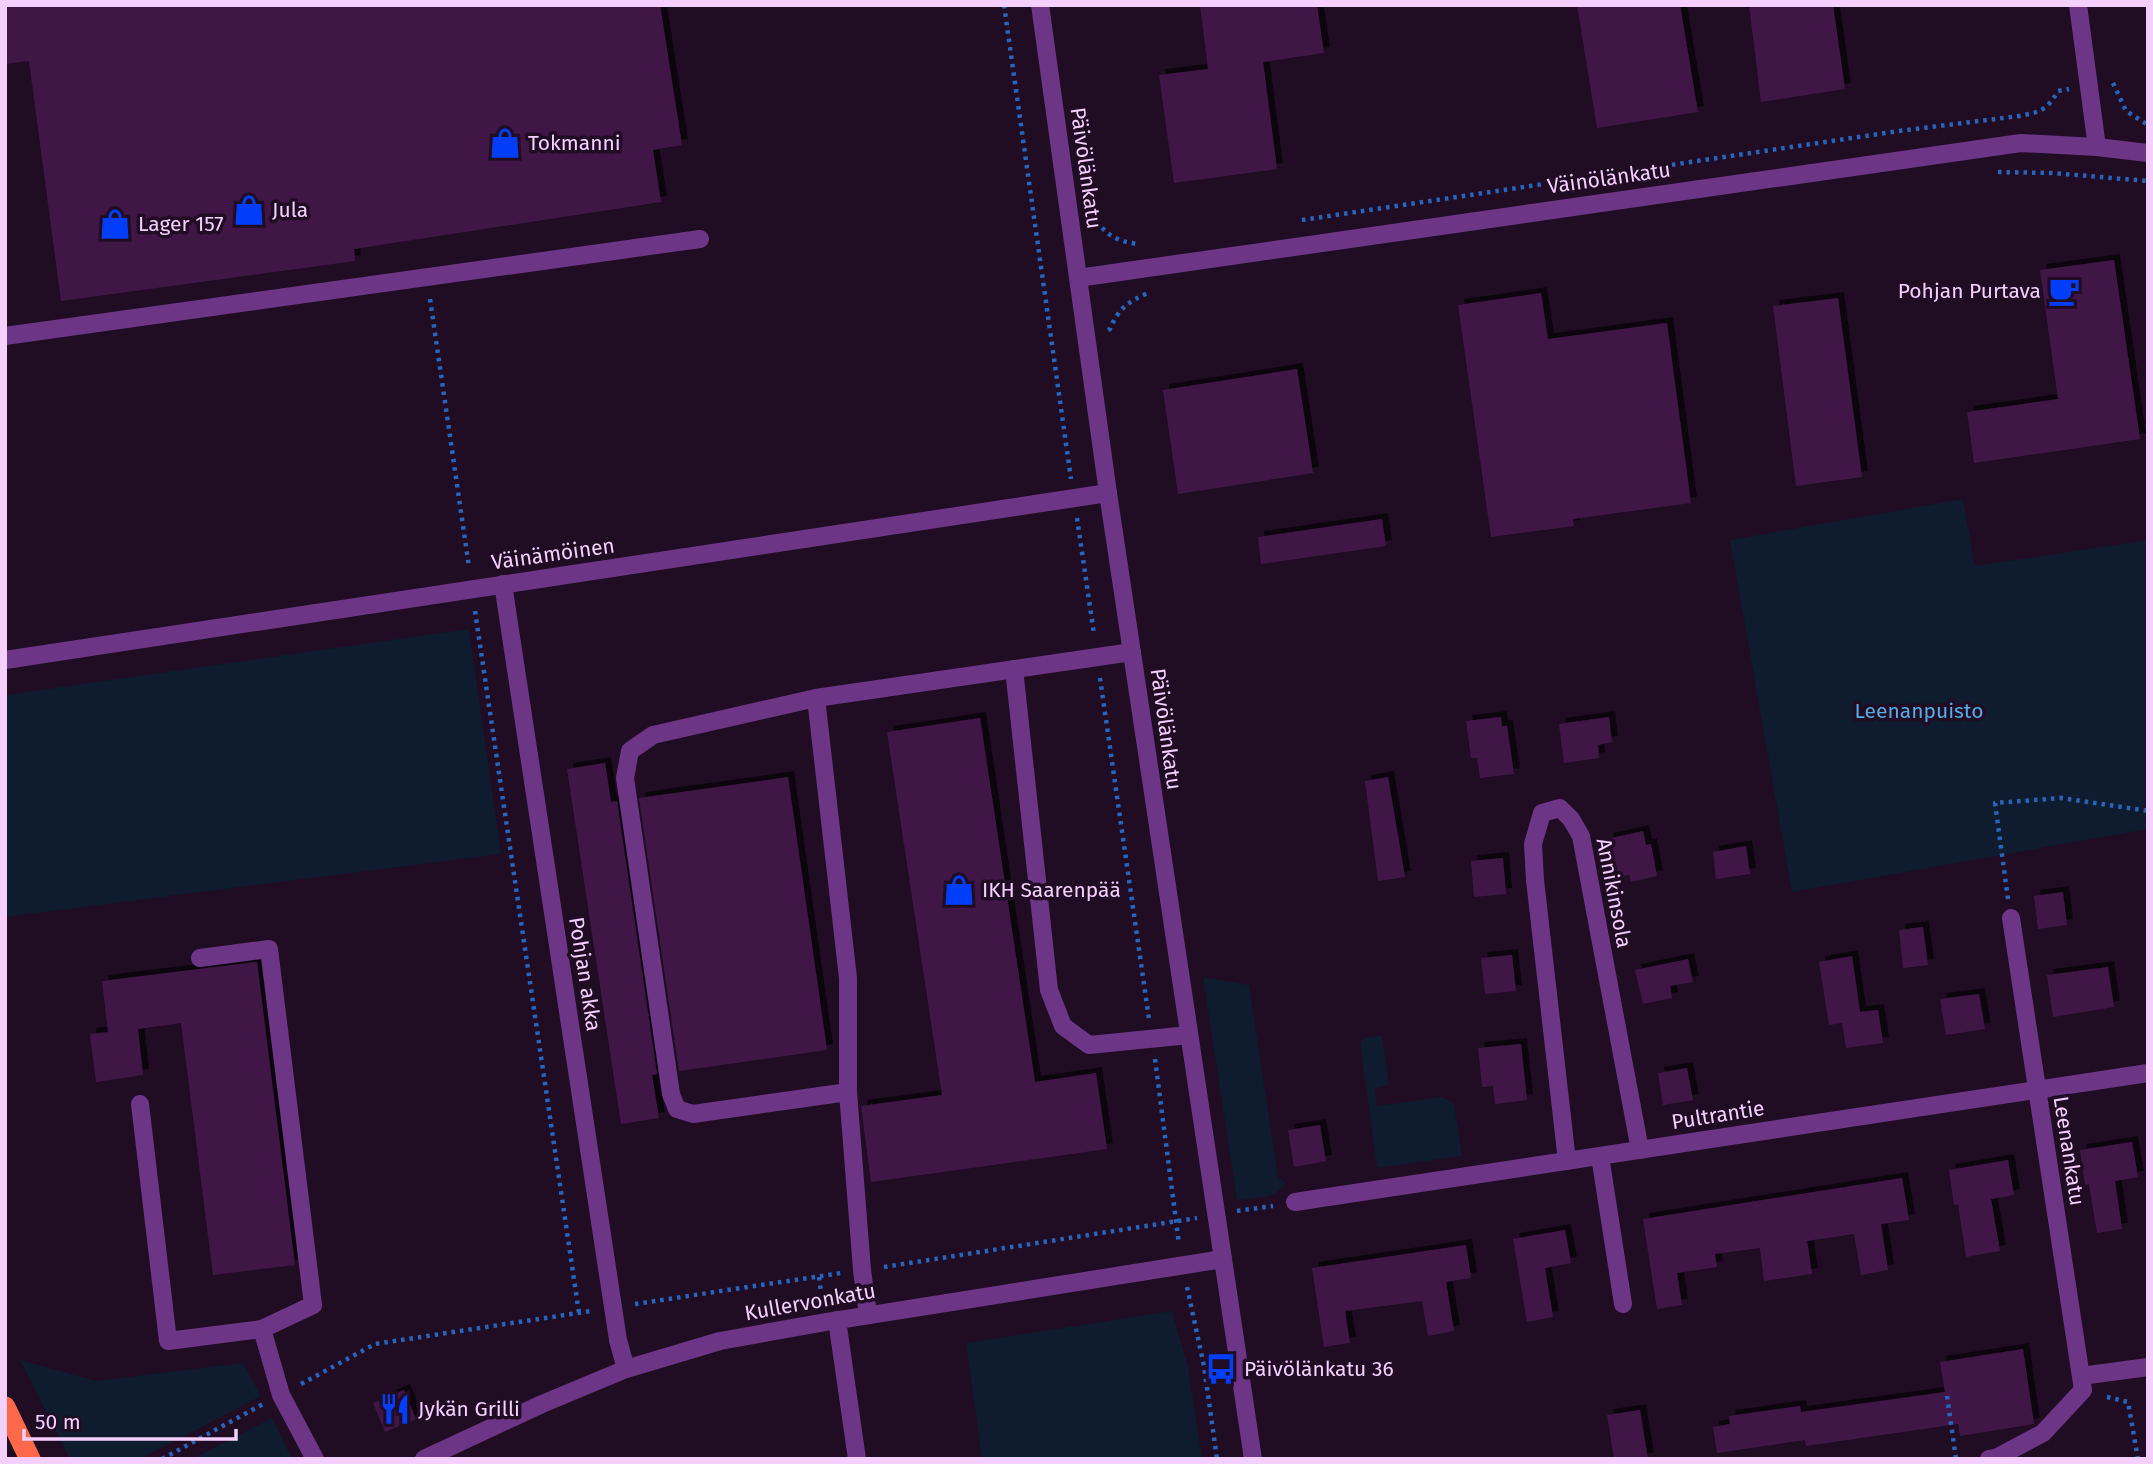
<svg xmlns="http://www.w3.org/2000/svg" width="2153" height="1464" font-family="'Fira Sans',sans-serif">
  <defs>
    <filter id="shadow"><feDropShadow dx="6" dy="-6" stdDeviation="0" flood-color="#0009"/></filter>
  </defs>
  <rect width="100%" height="100%" fill="#200d24"/>
  <g fill="#0f1b2e">
    <polygon points="1963,499 1975,566 2148,540 2148,829 1792,892 1730,540"/>
    <polygon points="469,629 501,854 5,917 5,695"/>
    <path d="M1203,977L1249,985L1278,1177L1286,1183C1276,1199 1255,1198 1237,1200Z"/>
    <polygon points="1382,1035 1389,1085 1375,1088 1377,1106 1443,1097 1454,1104 1462,1156 1377,1168 1360,1042 1366,1038"/>
    <polygon points="1172,1311 1188,1367 1202,1459 982,1459 966,1343"/>
    <polygon points="20,1360 96,1381 243,1363 261,1396 140,1459 70,1459"/>
    <polygon points="272,1418 292,1459 192,1459"/>
  </g>
  <g fill="#3f1746" filter="url(#shadow)">
    <polygon points="5,5 660,5 682,145 653,150 661,202 354,249 355,261 61,301 29,61 5,64"/>
    <polygon points="1200,5 1317,5 1324,53 1263,62 1277,169 1174,183 1159,75 1208,69"/>
    <polygon points="1577,5 1680,5 1698,112 1597,128"/>
    <polygon points="1749,5 1833,5 1845,89 1761,102"/>
    <polygon points="2114,260 2140,439 1974,463 1967,412 2058,399 2040,270"/>
    <polygon points="1541,293 1548,339 1667,323 1691,503 1573,519 1574,526 1491,537 1458,305"/>
    <polygon points="1838,298 1862,477 1796,486 1773,306"/>
    <polygon points="1297,369 1313,473 1178,494 1163,390"/>
    <polygon points="1382,519 1386,546 1261,564 1258,537"/>
    <polygon points="1501,717 1502,726 1507,726 1514,774 1480,778 1477,758 1471,758 1466,721"/>
    <polygon points="1609,717 1612,742 1598,745 1599,758 1564,763 1559,724"/>
    <polygon points="980,718 1035,1082 1096,1073 1107,1149 871,1182 861,1106 942,1095 887,732"/>
    <polygon points="605,763 611,802 617,801 657,1074 652,1075 659,1118 621,1124 567,769"/>
    <polygon points="788,777 827,1050 679,1071 639,798"/>
    <polygon points="1388,777 1405,877 1378,881 1365,781"/>
    <polygon points="1643,831 1646,845 1651,844 1657,876 1631,882 1629,875 1616,878 1607,839"/>
    <polygon points="1746,846 1750,874 1716,879 1713,852"/>
    <polygon points="1503,858 1506,894 1474,897 1471,861"/>
    <polygon points="2063,892 2067,925 2038,929 2034,896"/>
    <polygon points="1923,927 1928,965 1903,968 1899,930"/>
    <polygon points="1512,955 1516,991 1485,994 1481,958"/>
    <polygon points="1852,956 1860,1012 1878,1010 1883,1043 1846,1048 1842,1023 1829,1025 1819,962"/>
    <polygon points="1688,959 1693,982 1670,986 1672,998 1643,1004 1635,970"/>
    <polygon points="257,962 295,1265 213,1275 181,1023 138,1029 143,1075 96,1082 90,1034 108,1032 102,981"/>
    <polygon points="2108,967 2114,1007 2053,1017 2047,975"/>
    <polygon points="1979,994 1985,1029 1946,1035 1940,999"/>
    <polygon points="1521,1044 1527,1100 1495,1104 1493,1086 1482,1087 1478,1048"/>
    <polygon points="1687,1068 1693,1100 1663,1105 1658,1073"/>
    <polygon points="1320,1125 1326,1161 1294,1167 1288,1130"/>
    <polygon points="2132,1142 2138,1177 2115,1181 2122,1229 2097,1233 2089,1184 2085,1185 2080,1150"/>
    <polygon points="2008,1160 2014,1195 1991,1199 2000,1251 1966,1257 1958,1204 1954,1205 1949,1170"/>
    <polygon points="1902,1178 1909,1220 1881,1224 1888,1270 1861,1275 1854,1234 1807,1241 1812,1274 1764,1281 1760,1248 1715,1254 1717,1267 1677,1273 1682,1305 1657,1309 1643,1219"/>
    <polygon points="1565,1230 1571,1263 1545,1268 1553,1317 1527,1322 1513,1239"/>
    <polygon points="1466,1245 1471,1278 1446,1282 1454,1331 1428,1336 1422,1301 1345,1311 1350,1343 1324,1347 1312,1268"/>
    <polygon points="2023,1349 2034,1424 1960,1436 1958,1424 1806,1446 1805,1440 1717,1453 1713,1427 1730,1424 1729,1416 1800,1406 1801,1412 1945,1392 1940,1362"/>
    <polygon points="404,1390 416,1419 385,1432 373,1403"/>
    <polygon points="1640,1410 1648,1459 1614,1459 1607,1415"/>
  </g>
  <g fill="none" stroke-linecap="round" stroke-linejoin="round">
    <g stroke="#2764bb" stroke-width="4.5" stroke-dasharray="3.5 5" stroke-linecap="butt">
      <polyline points="1004,5 1071,479"/>
      <polyline points="2113,83 2126,111 2148,125"/>
      <polyline points="1998,172 2052,173 2148,181"/>
      <path d="M1092,217L1095,216C1103,235 1118,241 1137,244"/>
      <path d="M1302,220L1899,131L2019,116C2041,112 2047,110 2058,91L2069,89"/>
      <polyline points="430,299 469,567"/>
      <path d="M1108,330L1110,329C1118,309 1129,301 1148,293"/>
      <polyline points="1077,518 1094,634"/>
      <polyline points="475,611 579,1313"/>
      <polyline points="1100,678 1149,1019"/>
      <polyline points="2008,899 1995,803 2061,798 2148,811"/>
      <polyline points="1155,1059 1179,1244"/>
      <polyline points="1237,1211 1273,1206"/>
      <polyline points="884,1267 1197,1218"/>
      <polyline points="819,1277 822,1300"/>
      <polyline points="1187,1287 1204,1366 1217,1459"/>
      <polyline points="635,1304 841,1273"/>
      <polyline points="301,1384 375,1344 591,1311"/>
      <polyline points="1947,1396 1956,1459"/>
      <polyline points="2107,1397 2128,1402 2138,1459"/>
      <polyline points="162,1459 263,1404"/>
    </g>
    <g stroke="#6c3586" stroke-width="18">
      <polyline points="1040,5 1108,493 1253,1459"/>
      <polyline points="2078,5 2097,147"/>
      <polyline points="1078,278 2021,143 2097,147 2148,153"/>
      <polyline points="5,336 700,239"/>
      <polyline points="503,584 611,1294 618,1340 626,1369"/>
      <polyline points="5,660 1108,493"/>
      <polyline points="1014,669 1049,990 1063,1026 1089,1045 1189,1035"/>
      <polyline points="816,698 848,978 848,1092 862,1270 868,1315"/>
      <polyline points="200,958 269,949 313,1305 262,1329"/>
      <polyline points="848,1092 693,1114 677,1109 671,1094 625,778 630,751 653,735 816,698 1132,652"/>
      <polyline points="140,1104 168,1341 262,1329 281,1395 315,1459"/>
      <polyline points="1600,1156 1623,1304"/>
      <polyline points="1567,1161 1535,880 1533,844 1542,813 1560,808 1571,819 1581,836 1640,1150"/>
      <polyline points="1295,1202 2148,1073"/>
      <polyline points="837,1320 857,1459"/>
      <polyline points="2081,1376 2148,1367"/>
      <polyline points="424,1459 542,1404 626,1369 720,1341 826,1322 1223,1259"/>
      <polyline points="1989,1459 1996,1458 2043,1433 2083,1390 2011,918"/>
    </g>
    <polyline stroke="#ff694a" stroke-width="21" points="5,1407 30,1459"/>
  </g>
  <defs>
    <symbol id="shop-bare" viewBox="-9 -9 18 18"><path d="M-5-2.5h2.3a2.7 3.5 0 0 1 5.4 0H5L5.5 6h-11ZM-1.5-2.5h3a1.5 2.3 0 0 0-3 0Z" fill="#003efa" stroke="#200d24" stroke-width="2.5" paint-order="stroke"/></symbol>
    <symbol id="cafe-bare" viewBox="-9 -9 18 18"><path d="M-5.5-4.5H6V0H3Q3 3.5 0 3.5H-2.5Q-5.5 3.5-5.5 0ZM3-3.2v2h1.7v-2ZM-6 4.5H4V6H-6Z" fill="#003efa" stroke="#200d24" stroke-width="2.5" paint-order="stroke"/></symbol>
    <symbol id="bus-bare" viewBox="-9 -9 18 18"><path d="M-5-6H5V4H4V6H2V4H-2V6H-4V4H-5ZM-3.5-4V0h7V-4ZM-3.5 1.2v1.5H-2V1.2ZM2 1.2v1.5H3.5V1.2Z" fill="#003efa" stroke="#200d24" stroke-width="2.5" paint-order="stroke"/></symbol>
    <symbol id="restaurant-bare" viewBox="-9 -9 18 18"><path d="M-5-6h1v4h1v-4h1v4h1v-4h1v5L-1.5 .5V6h-2V.5L-5-1ZM5-6V6H3V1.5H1.5Q1.5-4 5-6Z" fill="#003efa" stroke="#200d24" stroke-width="2.5" paint-order="stroke"/></symbol>
  </defs>
  <g fill-rule="evenodd">
    <use href="#shop-bare" x="483" y="121" width="44" height="44"/>
    <use href="#shop-bare" x="227" y="188" width="44" height="44"/>
    <use href="#shop-bare" x="93" y="202" width="44" height="44"/>
    <use href="#cafe-bare" x="2042" y="269" width="44" height="44"/>
    <use href="#shop-bare" x="937" y="868" width="44" height="44"/>
    <use href="#bus-bare" x="1199" y="1347" width="44" height="44"/>
    <use href="#restaurant-bare" x="373" y="1387" width="44" height="44"/>
  </g>
  <g text-anchor="middle" dominant-baseline="central" stroke-width="7" stroke-linejoin="round" paint-order="stroke">
    <g font-size="21" fill="#f4cfff" stroke="#200d24" text-anchor="start">
      <text x="528" y="143">Tokmanni</text>
      <text x="272" y="210">Jula</text>
      <text x="138" y="224">Lager 157</text>
      <text x="2041" y="291" text-anchor="end">Pohjan Purtava</text>
      <text x="982" y="890">IKH Saarenpää</text>
      <text x="1244" y="1369">Päivölänkatu 36</text>
      <text x="418" y="1409">Jykän Grilli</text>
    </g>
    <g font-size="21" fill="#f4cfff" stroke="#200d24">
      <text transform="translate(1086 168) rotate(82)">Päivölänkatu</text>
      <text transform="translate(1609 178) rotate(-8)">Väinölänkatu</text>
      <text transform="translate(553 554) rotate(-8)">Väinämöinen</text>
      <text transform="translate(1166 729) rotate(82)">Päivölänkatu</text>
      <text transform="translate(1614 893) rotate(79)">Annikinsola</text>
      <text transform="translate(585 974) rotate(81)">Pohjan akka</text>
      <text transform="translate(1718 1115) rotate(-9)">Pultrantie</text>
      <text transform="translate(2069 1151) rotate(81)">Leenankatu</text>
      <text transform="translate(810 1302) rotate(-10)">Kullervonkatu</text>
    </g>
    <g font-size="21" fill="#54ace6" stroke="#200d24">
      <text x="1919" y="711">Leenanpuisto</text>
    </g>
  </g>
  <rect width="2153" height="1464" fill="none" stroke="#f4cfff" stroke-width="14"/>
  <path d="M24 1429v10h212v-10" fill="none" stroke="#f4cfff" stroke-width="3.5"/>
  <text x="35" y="1429" font-size="21" fill="#f4cfff" stroke="#200d24" stroke-width="5" paint-order="stroke">50 m</text>
</svg>
